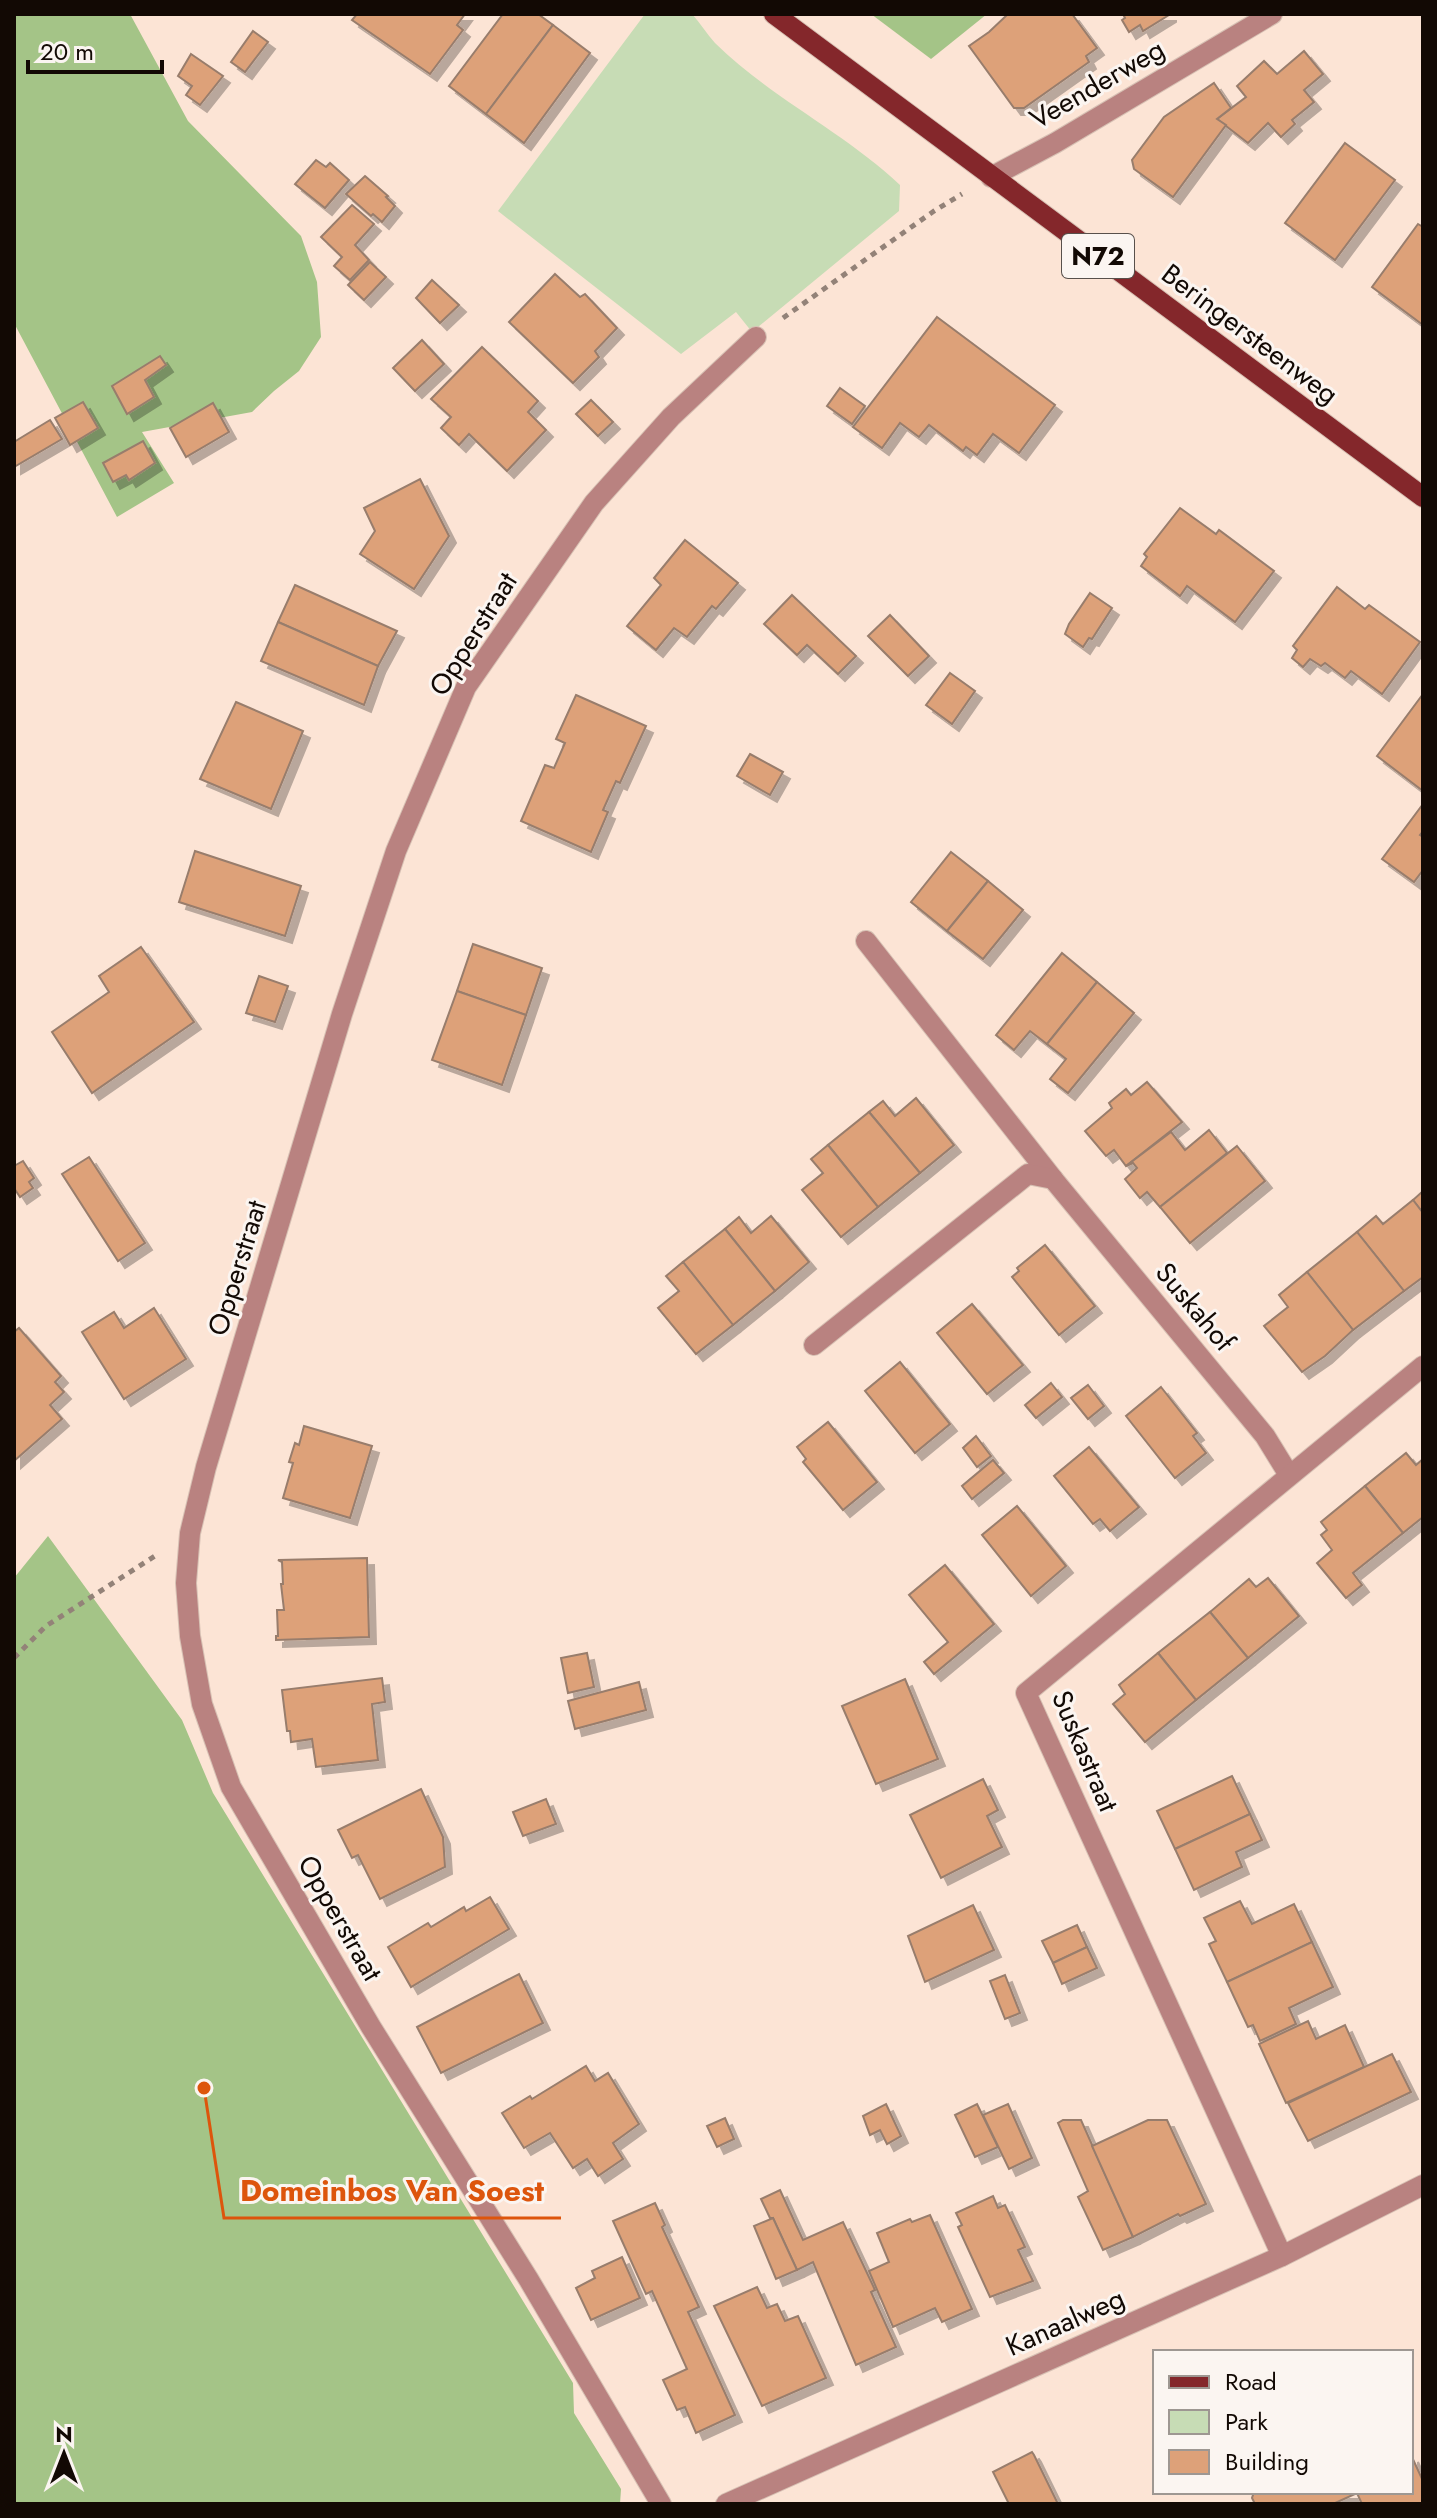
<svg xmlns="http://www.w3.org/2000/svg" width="1437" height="2518" font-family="Jost,sans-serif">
  <defs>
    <filter id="shadow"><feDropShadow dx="7" dy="7" stdDeviation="0" flood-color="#0004"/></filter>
  </defs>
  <rect width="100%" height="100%" fill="#fce4d5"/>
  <path fill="#c7dcb5" d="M645,14H692C700,23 707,34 715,43C771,98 844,132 900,185L899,211L752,332L736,312L681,354L498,211Z"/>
  <g fill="#a4c487">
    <polygon points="14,14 130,14 188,121 301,236 317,282 321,337 299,371 274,391 252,412 142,432 174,483 117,517 14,323"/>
    <polygon points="871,14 987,14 931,59"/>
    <polygon points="48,1536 182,1720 213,1793 573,2383 574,2413 621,2489 620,2504 14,2504 14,1578"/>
  </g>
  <g fill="#dda179" stroke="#987d6c" stroke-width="2" filter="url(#shadow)">
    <polygon points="357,14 465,14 457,25 463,30 430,74 352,20"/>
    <polygon points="503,14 538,14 553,25 486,114 449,86"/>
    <polygon points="1008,14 1072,14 1097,48 1086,56 1089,62 1024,108 1014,108 969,46 989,32"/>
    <polygon points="1123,14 1169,14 1169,15 1143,31 1140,25 1129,32 1122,20 1125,18"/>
    <polygon points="553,25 590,53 524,143 486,114"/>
    <polygon points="253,31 268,42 245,72 231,62"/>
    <polygon points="1304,51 1323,74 1304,90 1314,102 1292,120 1295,124 1281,137 1268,123 1248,143 1217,119 1246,97 1237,86 1264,61 1277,74"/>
    <polygon points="191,54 223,76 200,105 186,95 192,86 178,76"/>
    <polygon points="1214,83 1231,108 1217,119 1226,125 1173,197 1134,169 1132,160 1164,117"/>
    <polygon points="1345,143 1395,180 1335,260 1285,223"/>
    <polygon points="316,160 326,167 330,163 349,180 325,208 295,184"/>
    <polygon points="365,176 388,196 386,197 395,206 382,222 373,214 371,216 346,194"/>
    <polygon points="352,205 374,224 355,245 369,260 350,280 334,266 342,257 321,237"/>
    <polygon points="1418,224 1423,227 1423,325 1372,287"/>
    <polygon points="370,262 386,277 364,300 348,285"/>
    <polygon points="555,274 580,297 585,294 617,328 595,351 599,357 573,383 509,322"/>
    <polygon points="432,280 459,305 440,323 416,298"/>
    <polygon points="937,317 1055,405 1019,453 993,434 977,455 966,447 963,451 929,425 919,437 900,423 882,448 853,427"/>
    <polygon points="422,340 444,364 415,391 393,368"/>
    <polygon points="482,347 538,401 528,412 546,430 507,471 469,434 459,445 441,428 451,417 431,399"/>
    <polygon points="160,356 166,365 145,380 154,397 127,414 112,386"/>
    <polygon points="840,388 865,406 852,424 827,406"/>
    <polygon points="591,400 613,422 598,436 576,414"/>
    <polygon points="83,402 98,428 70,445 55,418"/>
    <polygon points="213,403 229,432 186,457 170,428"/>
    <polygon points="50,420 62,439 14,467 14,442"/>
    <polygon points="143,441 155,463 129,480 126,475 113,482 103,463"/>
    <polygon points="420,479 449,536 414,589 360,554 375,531 364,508"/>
    <polygon points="1180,508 1216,534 1219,530 1274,571 1235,622 1187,586 1180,596 1141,566 1147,557 1144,554"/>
    <polygon points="685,540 738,583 716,609 712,606 687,637 674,628 656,650 627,626 661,585 654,578"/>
    <polygon points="295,585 397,631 378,666 278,622"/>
    <polygon points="1337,587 1365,609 1369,605 1420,642 1382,694 1351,671 1345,678 1325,663 1321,666 1310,659 1303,667 1292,658 1297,650 1293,646"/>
    <polygon points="1090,593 1112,608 1092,639 1089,638 1083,647 1065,634 1069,624"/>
    <polygon points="792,595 856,656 838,674 807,645 797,655 764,624"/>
    <polygon points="890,615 929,656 908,676 868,636"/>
    <polygon points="278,622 378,666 364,705 261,661"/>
    <polygon points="950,673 975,691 952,724 926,705"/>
    <polygon points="1423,694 1423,791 1377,756"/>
    <polygon points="576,695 646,726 620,783 616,781 603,810 608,812 591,852 521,821 545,765 554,768 565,743 556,739"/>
    <polygon points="236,702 303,731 271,809 200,779"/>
    <polygon points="750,754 783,772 770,795 737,776"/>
    <polygon points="1423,804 1423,831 1420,835 1423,837 1423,870 1414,882 1382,859"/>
    <polygon points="195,851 301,886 285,936 179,902"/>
    <polygon points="951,852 988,881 947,931 911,902"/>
    <polygon points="988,881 1023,910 983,959 947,931"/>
    <polygon points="473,944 542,968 526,1015 457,991"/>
    <polygon points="141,947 194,1022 92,1093 52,1032 109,992 99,976"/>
    <polygon points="1062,953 1097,982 1047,1044 1030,1031 1014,1050 996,1035"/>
    <polygon points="259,976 288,986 275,1022 246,1013"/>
    <polygon points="1097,982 1134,1013 1068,1093 1050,1079 1066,1059 1047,1044"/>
    <polygon points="457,991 526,1015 502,1085 432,1060"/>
    <polygon points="1147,1082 1182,1122 1126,1166 1114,1150 1106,1156 1085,1131 1112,1108 1109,1103 1126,1089 1131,1095"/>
    <polygon points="916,1098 954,1145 920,1173 869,1112 883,1101 895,1116"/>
    <polygon points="869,1112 920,1173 878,1207 828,1145"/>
    <polygon points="1209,1130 1227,1153 1160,1207 1147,1192 1140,1198 1125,1179 1137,1168 1133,1163 1126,1166 1171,1132 1185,1150"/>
    <polygon points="828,1145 878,1207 841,1237 802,1190 823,1173 811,1159"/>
    <polygon points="1237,1146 1265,1181 1190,1243 1160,1207"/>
    <polygon points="89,1157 145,1243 118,1261 62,1174"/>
    <polygon points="23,1161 34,1178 29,1182 33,1188 20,1197 14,1188 14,1166"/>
    <polygon points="1423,1191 1423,1213 1413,1200"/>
    <polygon points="1413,1200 1423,1213 1423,1277 1404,1291 1357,1232 1376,1216 1383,1224"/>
    <polygon points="771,1216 809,1262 775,1291 725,1229 739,1217 751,1233"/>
    <polygon points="725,1229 775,1291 733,1325 683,1262"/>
    <polygon points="1357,1232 1404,1291 1353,1330 1307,1272"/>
    <polygon points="1045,1245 1095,1306 1059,1335 1012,1277 1019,1271 1017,1268"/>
    <polygon points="683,1262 733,1325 696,1354 658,1308 679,1291 666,1276"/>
    <polygon points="1307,1272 1353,1330 1325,1356 1302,1372 1264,1326 1288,1307 1279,1295"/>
    <polygon points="972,1304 1023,1365 987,1394 937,1333"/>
    <polygon points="154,1308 186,1359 124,1399 82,1332 114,1312 124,1328"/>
    <polygon points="19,1328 61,1376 55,1382 64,1392 50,1405 62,1419 14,1461 14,1332"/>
    <polygon points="900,1362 950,1424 915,1453 865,1391"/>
    <polygon points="1051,1383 1062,1397 1036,1418 1025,1405"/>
    <polygon points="1088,1385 1104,1406 1088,1419 1071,1398"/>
    <polygon points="1161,1387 1197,1433 1193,1436 1206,1453 1175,1478 1126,1416"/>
    <polygon points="828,1422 877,1482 843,1510 803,1462 806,1459 797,1447"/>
    <polygon points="304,1426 372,1446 350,1518 283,1498 293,1463 289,1462 295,1443 299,1445"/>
    <polygon points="976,1436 991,1456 977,1467 963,1448"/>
    <polygon points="1089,1447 1139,1507 1110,1531 1100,1519 1093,1524 1054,1476"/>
    <polygon points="1406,1453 1416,1465 1423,1459 1423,1517 1403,1533 1365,1486"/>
    <polygon points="993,1460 1004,1473 972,1499 962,1486"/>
    <polygon points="1365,1486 1403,1533 1353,1573 1362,1585 1346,1598 1317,1563 1332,1550 1321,1535 1327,1530 1321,1522"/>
    <polygon points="1017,1506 1066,1566 1031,1596 982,1535"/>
    <polygon points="367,1558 369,1637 276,1640 276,1636 278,1636 277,1610 284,1610 281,1584 283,1584 282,1562 278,1560"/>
    <polygon points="945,1565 994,1624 934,1674 924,1662 948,1642 909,1595"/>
    <polygon points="1268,1578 1299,1616 1248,1658 1210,1612 1249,1579 1256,1587"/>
    <polygon points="1210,1612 1248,1658 1196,1700 1158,1653"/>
    <polygon points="587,1653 594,1687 568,1693 561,1658"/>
    <polygon points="1158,1653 1196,1700 1145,1742 1113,1704 1125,1694 1119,1685"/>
    <polygon points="382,1678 385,1702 372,1704 378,1760 316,1767 312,1739 291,1742 290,1731 287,1731 282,1690"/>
    <polygon points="905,1679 938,1759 876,1784 842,1706"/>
    <polygon points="639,1682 646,1710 575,1729 568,1701"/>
    <polygon points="1232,1776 1250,1814 1175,1849 1157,1811"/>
    <polygon points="983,1779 998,1810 987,1816 1002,1847 941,1878 910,1815"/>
    <polygon points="421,1789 443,1837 445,1867 380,1899 358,1855 352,1858 338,1830"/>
    <polygon points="546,1799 556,1824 523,1836 513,1812"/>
    <polygon points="1250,1814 1262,1840 1236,1852 1242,1867 1194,1890 1175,1849"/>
    <polygon points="490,1897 509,1929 411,1987 388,1947 428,1923 431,1927 464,1907 466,1911"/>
    <polygon points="1240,1901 1252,1924 1294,1904 1312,1942 1227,1982 1209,1944 1216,1941 1204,1918"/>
    <polygon points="973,1905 994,1950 925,1982 908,1936"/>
    <polygon points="1077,1925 1087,1947 1053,1963 1042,1941"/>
    <polygon points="1312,1942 1333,1987 1289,2008 1296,2024 1260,2041 1253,2025 1248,2027 1227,1982"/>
    <polygon points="1087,1947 1097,1968 1062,1984 1053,1963"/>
    <polygon points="519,1974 543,2023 441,2073 417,2027"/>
    <polygon points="1005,1975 1020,2013 1005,2019 990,1981"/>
    <polygon points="1308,2021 1316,2039 1345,2025 1364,2067 1286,2103 1259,2044"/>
    <polygon points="1392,2054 1411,2092 1308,2141 1288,2103"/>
    <polygon points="586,2066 595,2081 608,2073 639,2124 613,2143 623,2159 598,2176 587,2159 573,2168 550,2133 524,2148 502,2113 530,2096 532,2099"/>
    <polygon points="886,2104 901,2136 887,2144 880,2130 870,2135 863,2116"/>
    <polygon points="977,2104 998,2147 975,2157 955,2115"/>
    <polygon points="1008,2104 1032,2158 1009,2169 983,2115"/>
    <polygon points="725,2118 734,2139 717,2147 707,2126"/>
    <polygon points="1063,2120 1081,2120 1133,2237 1103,2250 1078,2197 1088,2191 1058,2123"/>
    <polygon points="1148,2120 1167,2120 1206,2204 1180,2216 1178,2214 1133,2237 1092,2146"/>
    <polygon points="780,2190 803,2240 843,2222 875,2290 871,2292 896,2347 856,2365 813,2262 797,2270 773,2218 770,2218 761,2199"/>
    <polygon points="993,2196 998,2208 1005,2205 1025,2247 1018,2250 1033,2281 990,2297 958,2227 962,2225 956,2213"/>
    <polygon points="655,2203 665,2225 662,2227 699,2307 688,2312 735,2415 696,2433 685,2407 677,2410 663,2380 687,2369 652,2291 646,2294 613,2221"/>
    <polygon points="930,2215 972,2309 942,2322 935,2308 893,2327 869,2271 889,2262 877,2233 910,2219 912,2222"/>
    <polygon points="773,2218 797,2270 776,2279 754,2226"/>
    <polygon points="622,2257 640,2298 591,2320 576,2288 595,2278 592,2271"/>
    <polygon points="757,2287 767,2308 777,2304 785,2321 798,2316 826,2378 762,2406 714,2306"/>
    <polygon points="1032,2452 1034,2455 1058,2504 1009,2504 993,2472"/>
    <polygon points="1411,2455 1423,2481 1423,2504 1362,2504 1357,2493 1333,2504 1255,2504 1252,2498 1254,2492 1411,2492"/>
  </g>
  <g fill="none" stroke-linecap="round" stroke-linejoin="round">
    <defs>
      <g id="minor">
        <polyline points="991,177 1055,143 1272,14"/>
        <polyline points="866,941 1053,1179"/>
        <polyline points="814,1345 1028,1174 1053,1179 1265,1436 1289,1475"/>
        <polyline points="1282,2256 1026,1693 1423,1366"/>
        <polyline points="661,2504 529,2280 371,2027 231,1787 202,1704 190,1636 186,1583 190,1533 206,1467 342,1014 396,851 466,687 594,503 671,417 756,337"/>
        <polyline points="726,2504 1282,2256 1423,2185"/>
      </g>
      <polyline id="major" points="774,14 1423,497"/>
    </defs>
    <use href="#minor" stroke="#d7c1b4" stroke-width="22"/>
    <use href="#major" stroke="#d7c1b4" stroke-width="22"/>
    <g stroke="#938278" stroke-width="5" stroke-dasharray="6 6" stroke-linecap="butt">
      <polyline points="783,318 934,211 962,194"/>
      <polyline points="14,1658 46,1626 155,1556"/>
    </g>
    <use href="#minor" stroke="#b98280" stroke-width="20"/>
    <use href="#major" stroke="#84272b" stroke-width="20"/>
  </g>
  <g text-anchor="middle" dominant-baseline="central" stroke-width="6" stroke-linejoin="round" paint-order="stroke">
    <rect fill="#fbf5f1" stroke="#58504b" stroke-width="2" x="1062" y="234" width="72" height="44" rx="6"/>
    <g font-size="26" font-weight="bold" fill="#120904">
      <text x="1098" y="256">N72</text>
    </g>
    <g font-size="28" fill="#120904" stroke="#fbf5f1">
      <text transform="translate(1097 84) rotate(-30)">Veenderweg</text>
      <text transform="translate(1250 334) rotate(37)">Beringersteenweg</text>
      <text transform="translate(473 634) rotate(-58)">Opperstraat</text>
      <text transform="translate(237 1268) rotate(-73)">Opperstraat</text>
      <text transform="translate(1195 1307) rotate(50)">Suskahof</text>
      <text transform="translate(1085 1751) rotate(67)">Suskastraat</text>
      <text transform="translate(340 1918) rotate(60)">Opperstraat</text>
      <text transform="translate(1065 2322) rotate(-24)">Kanaalweg</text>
    </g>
  </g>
  <path fill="none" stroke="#dd550c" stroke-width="3" d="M204 2088L224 2218H561"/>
  <circle fill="#dd550c" stroke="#fbf5f1" stroke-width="3" cx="204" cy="2088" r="8"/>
  <g font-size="30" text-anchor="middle" font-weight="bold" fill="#dd550c" stroke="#fbf5f1" stroke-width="6" stroke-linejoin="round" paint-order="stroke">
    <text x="392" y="2201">Domeinbos Van Soest</text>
  </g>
  <rect width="1437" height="2518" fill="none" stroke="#120904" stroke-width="32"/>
  <rect x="1153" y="2350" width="260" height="144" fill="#fbf5f1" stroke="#9e9792" stroke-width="2"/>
  <rect x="1169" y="2376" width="40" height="12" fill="#84272b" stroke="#9e9792" stroke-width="2"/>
  <text x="1225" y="2390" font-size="24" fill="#120904">Road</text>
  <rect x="1169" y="2410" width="40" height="24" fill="#c7dcb5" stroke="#9e9792" stroke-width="2"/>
  <text x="1225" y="2430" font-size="24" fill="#120904">Park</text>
  <rect x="1169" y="2450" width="40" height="24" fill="#dda179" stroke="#9e9792" stroke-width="2"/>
  <text x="1225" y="2470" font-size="24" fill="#120904">Building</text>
  <g transform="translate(64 2454)" stroke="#fbf5f1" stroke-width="6" paint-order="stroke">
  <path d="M0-6L14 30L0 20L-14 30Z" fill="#120904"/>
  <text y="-12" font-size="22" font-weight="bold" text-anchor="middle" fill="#120904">N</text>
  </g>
  <path d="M28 60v12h134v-12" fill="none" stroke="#120904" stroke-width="4"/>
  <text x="40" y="60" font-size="24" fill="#120904" stroke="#fbf5f1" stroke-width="6" paint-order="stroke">20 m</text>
</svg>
